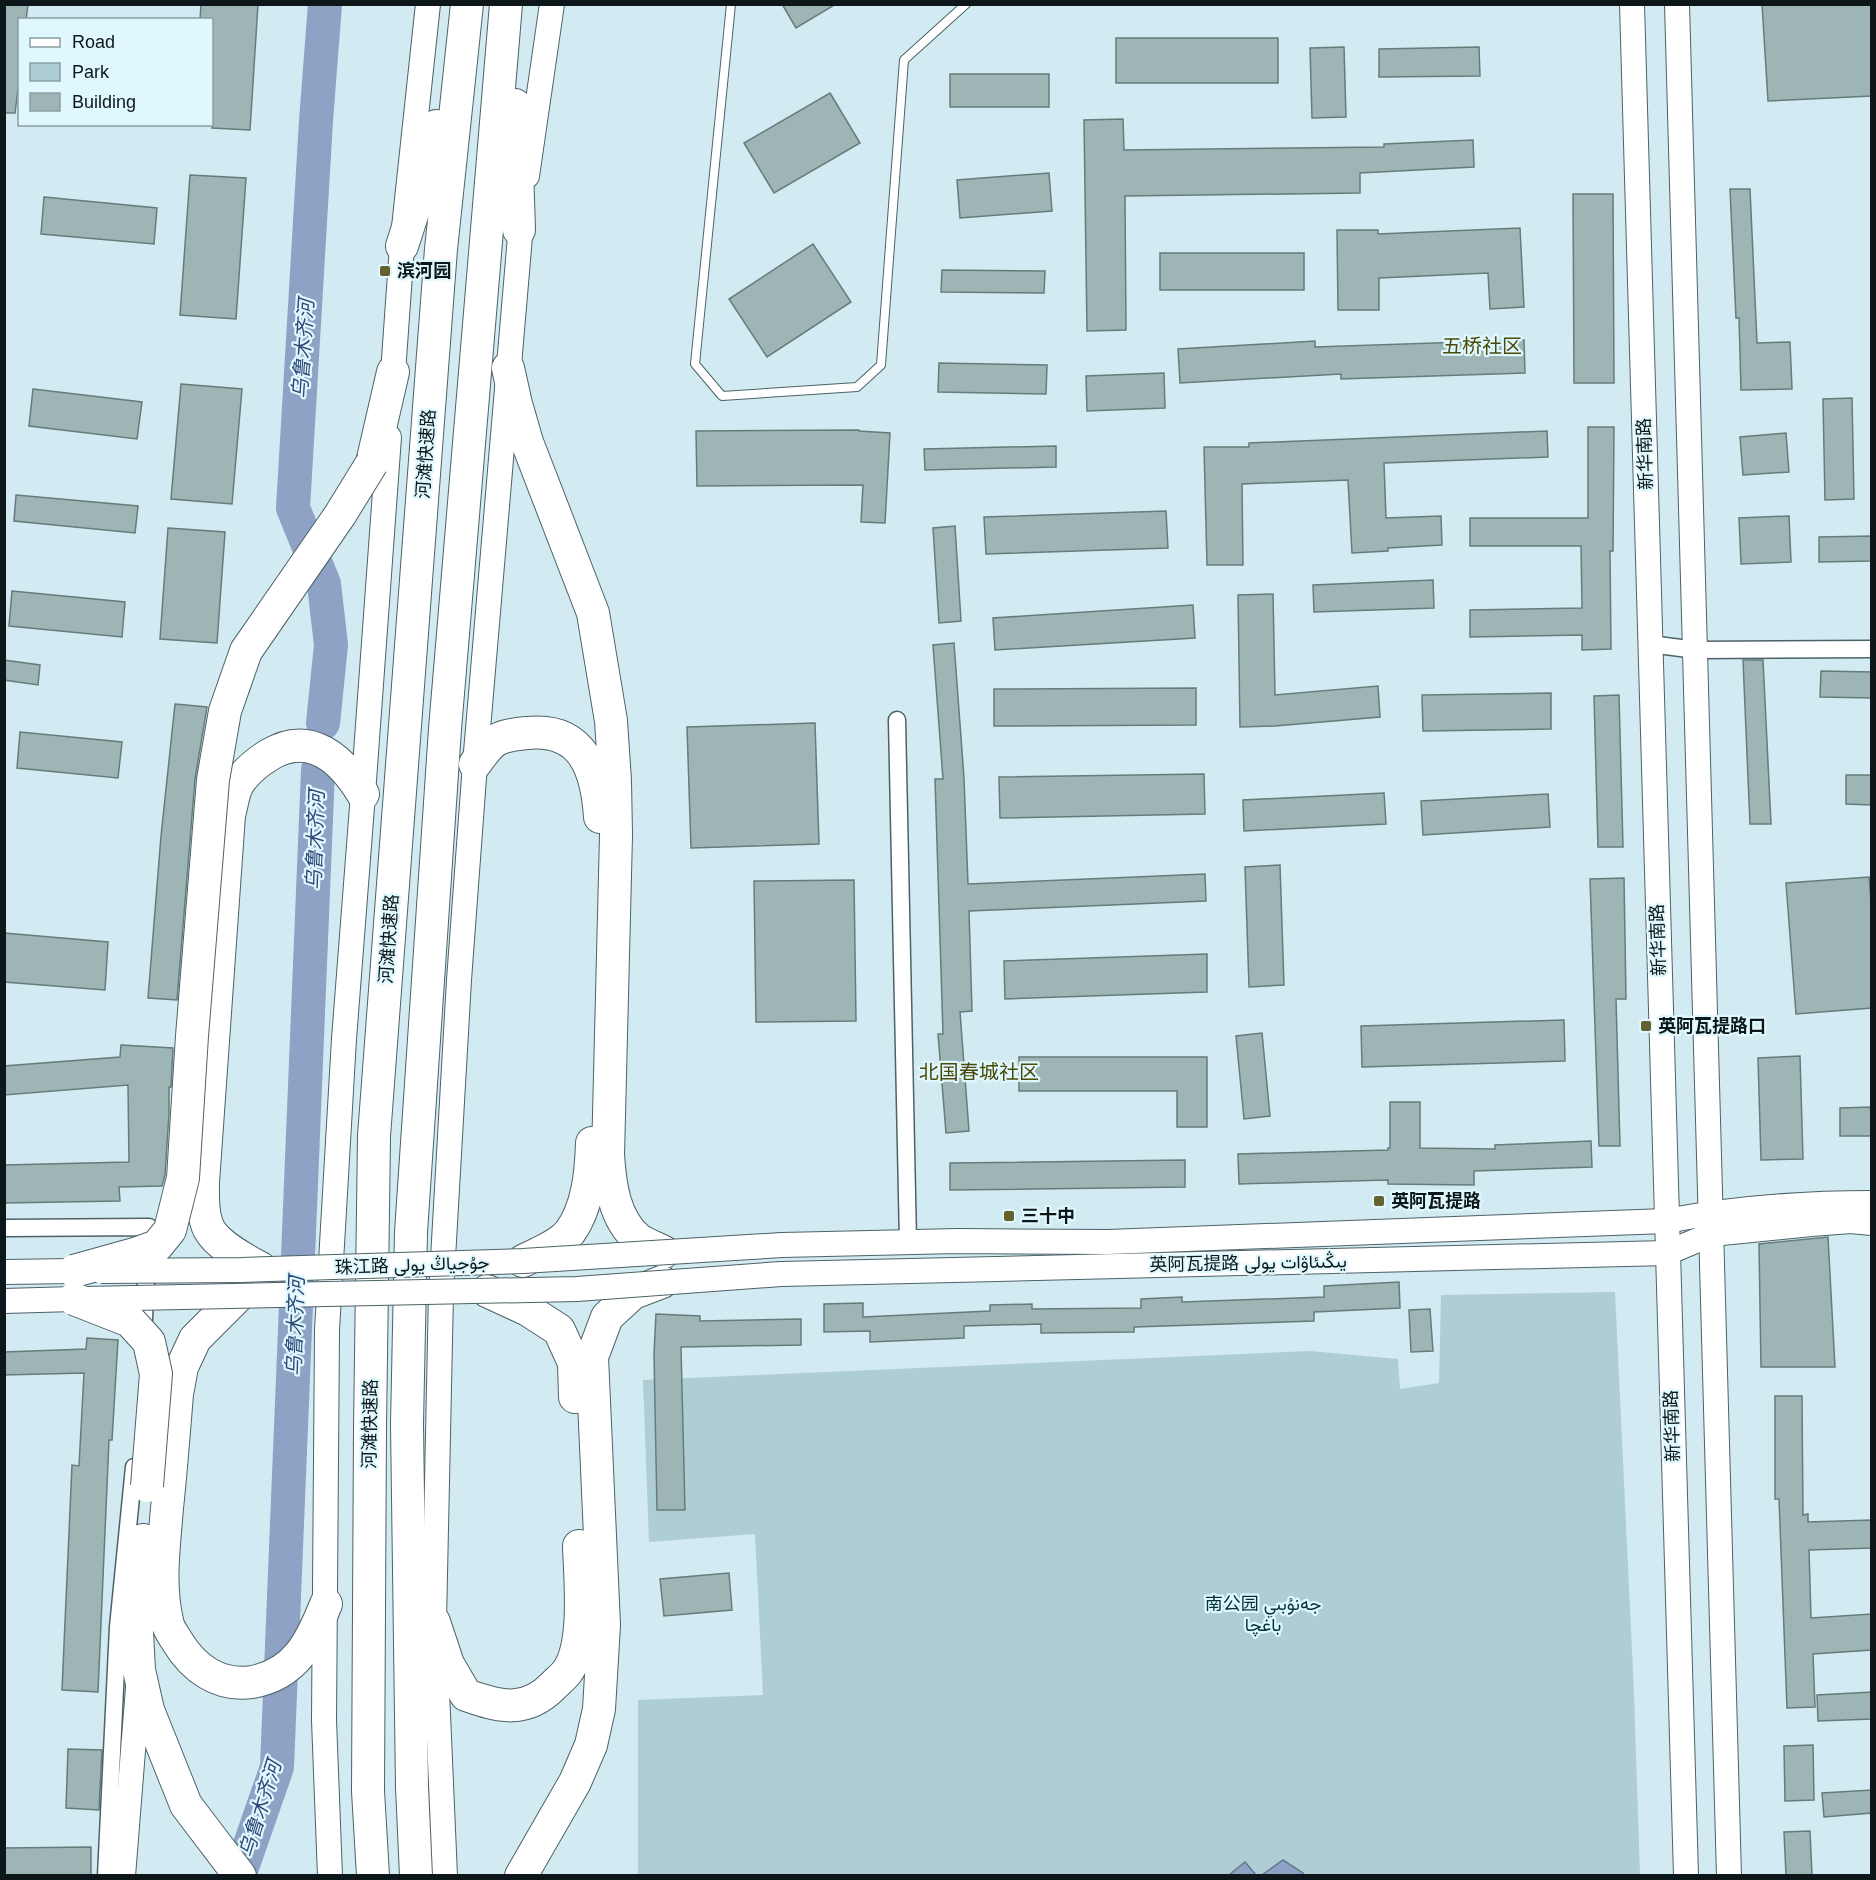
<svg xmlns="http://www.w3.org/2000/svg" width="1876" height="1880" font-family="Arial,Vazirmatn,'Noto Sans SC',sans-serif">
  <rect width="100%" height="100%" fill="#d2eaf1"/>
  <polygon fill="#aecdd5" points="1615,1292 1634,1693 1640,1875 638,1875 638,1700 763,1695 755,1534 649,1542 643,1380 1310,1351 1398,1359 1400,1389 1439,1383 1441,1295"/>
  <g fill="#8da2c4" stroke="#677890" stroke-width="1.5">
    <polygon points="1283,1860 1303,1873 1304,1875 1262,1875"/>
    <polygon points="1245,1862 1256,1875 1229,1875"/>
  </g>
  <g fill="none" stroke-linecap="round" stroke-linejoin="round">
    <g stroke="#8da2c4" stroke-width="34">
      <polyline points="323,723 331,645 324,584 293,508 316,121 325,4"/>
      <polyline points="239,1876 277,1767 318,770"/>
    </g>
  </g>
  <g fill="#9db6b5" stroke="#657c7b" stroke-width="1.5">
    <polygon points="4,4 28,4 26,20 20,20 20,73 15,113 4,113"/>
    <polygon points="201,4 258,4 250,130 212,128 212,20 200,20"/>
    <polygon points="782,4 836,4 796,28"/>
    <polygon points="1762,4 1872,4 1872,96 1768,101"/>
    <rect x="1116" y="38" width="162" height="45"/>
    <polygon points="1344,47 1346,117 1312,118 1310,48"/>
    <polygon points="1479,47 1480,76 1379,77 1379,49"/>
    <rect x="950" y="74" width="99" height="33"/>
    <polygon points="830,93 860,143 774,193 744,143"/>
    <polygon points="1123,119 1124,150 1384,147 1384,144 1473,140 1474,167 1360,173 1360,193 1125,196 1126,330 1087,331 1084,120"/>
    <polygon points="1049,173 1052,211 960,218 957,180"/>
    <polygon points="190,175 246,178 236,319 180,315"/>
    <polygon points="1730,189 1750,189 1757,343 1790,342 1792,389 1741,390 1739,318 1736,318"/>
    <polygon points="1573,194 1613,194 1614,383 1574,383"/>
    <polygon points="44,197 157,208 154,244 41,234"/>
    <polygon points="1520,228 1524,307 1490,309 1488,273 1379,278 1379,310 1338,310 1337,230 1378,230 1378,234"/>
    <polygon points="813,244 851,302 767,357 729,299"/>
    <rect x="1160" y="253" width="144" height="37"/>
    <polygon points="942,270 1045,271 1044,293 941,292"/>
    <polygon points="1524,340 1525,373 1341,379 1341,374 1180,383 1178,349 1315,341 1315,347"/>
    <polygon points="939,363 1047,365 1046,394 938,392"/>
    <polygon points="1164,373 1165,408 1087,411 1086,376"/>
    <polygon points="181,384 242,389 232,504 171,499"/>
    <polygon points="33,389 142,402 137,439 29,426"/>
    <polygon points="1852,398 1854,499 1825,500 1823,399"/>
    <polygon points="1588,427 1614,427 1613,551 1610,551 1611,649 1582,650 1582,635 1470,637 1470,610 1582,608 1581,546 1470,546 1470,518 1588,518"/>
    <polygon points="859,430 859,431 890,433 885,523 861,522 863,485 697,486 696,431"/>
    <polygon points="1547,431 1548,457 1384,463 1386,518 1441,516 1442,545 1388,548 1388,551 1352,553 1348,480 1242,484 1243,565 1207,565 1204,447 1249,447 1249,443"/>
    <polygon points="1786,433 1789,472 1743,475 1740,437"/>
    <polygon points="1056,446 1056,467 925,470 924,449"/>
    <polygon points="16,495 138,506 135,533 14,521"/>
    <polygon points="1166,511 1168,548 986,554 984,517"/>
    <polygon points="1789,516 1791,562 1741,564 1739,518"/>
    <polygon points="955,526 961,621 939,623 933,528"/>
    <polygon points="168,528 225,532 217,643 160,639"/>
    <polygon points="1872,536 1872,561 1819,562 1819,537"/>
    <polygon points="1433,580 1434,608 1314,612 1313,585"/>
    <polygon points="12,591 125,602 122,637 9,626"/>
    <polygon points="1273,594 1275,695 1378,686 1380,717 1275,726 1240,727 1238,595"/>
    <polygon points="1193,605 1195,638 995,650 993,618"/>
    <polygon points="954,643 964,778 968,884 1205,874 1206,901 969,911 972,1011 960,1012 969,1131 946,1133 938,1034 943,1034 935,779 943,779 933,645"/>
    <polygon points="4,660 40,665 38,685 4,680"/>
    <polygon points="1743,660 1763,660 1771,824 1750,824"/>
    <polygon points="1821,671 1872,672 1872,698 1820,697"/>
    <polygon points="1196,688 1196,725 994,726 994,689"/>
    <polygon points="1551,693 1551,729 1423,731 1422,695"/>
    <polygon points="1619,695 1623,847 1598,847 1594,696"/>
    <polygon points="175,704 207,707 195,779 177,1000 148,998 161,836"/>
    <polygon points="815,723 819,844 691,848 687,727"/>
    <polygon points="20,732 122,742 118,778 17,768"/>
    <polygon points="1204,774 1205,814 1000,818 999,777"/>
    <polygon points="1846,775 1872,775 1872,805 1846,804"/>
    <polygon points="1384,793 1386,824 1244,831 1243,800"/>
    <polygon points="1548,794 1550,827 1423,835 1421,801"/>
    <polygon points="1280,865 1284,985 1249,987 1245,867"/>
    <polygon points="1869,877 1872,914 1872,1008 1796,1014 1786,883"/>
    <polygon points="1624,878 1626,999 1616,999 1620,1146 1599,1146 1590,879"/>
    <polygon points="854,880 856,1021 756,1022 754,881"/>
    <polygon points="4,933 108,942 105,990 4,982"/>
    <polygon points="1207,954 1207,992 1005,999 1004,961"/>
    <polygon points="1564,1020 1565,1061 1362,1067 1361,1026"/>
    <polygon points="1262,1033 1270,1116 1244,1119 1236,1036"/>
    <polygon points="121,1045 173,1048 171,1087 169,1087 169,1113 165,1175 162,1186 119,1187 120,1201 4,1203 4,1165 129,1162 128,1085 4,1095 4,1066 120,1057"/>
    <polygon points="1800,1056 1803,1159 1761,1160 1758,1058"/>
    <polygon points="1019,1057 1207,1057 1207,1127 1177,1127 1177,1091 1019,1091"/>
    <polygon points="1390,1102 1420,1102 1420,1148 1495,1149 1495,1145 1591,1141 1592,1167 1474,1171 1474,1185 1388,1184 1388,1180 1239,1184 1238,1154 1388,1150 1388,1148 1390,1148"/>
    <polygon points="1872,1107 1872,1136 1840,1136 1840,1108"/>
    <polygon points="1185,1160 1185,1187 950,1190 950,1163"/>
    <polygon points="1828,1237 1835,1367 1761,1367 1759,1244"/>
    <polygon points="1399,1282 1400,1308 1314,1312 1314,1321 1134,1327 1134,1332 1041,1333 1041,1324 964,1326 964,1338 870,1342 870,1331 824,1332 824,1304 863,1303 863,1317 990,1311 990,1305 1032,1304 1032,1309 1141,1308 1141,1299 1182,1297 1182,1302 1324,1297 1324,1286"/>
    <polygon points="1430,1309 1433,1351 1411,1352 1409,1310"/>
    <polygon points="656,1314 700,1316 700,1321 801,1319 801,1345 681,1347 685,1510 657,1510 654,1354"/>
    <polygon points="87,1338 118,1340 112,1440 109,1440 98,1692 62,1690 72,1465 79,1466 84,1373 4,1375 4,1352 86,1349"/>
    <polygon points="1775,1396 1802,1396 1803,1515 1808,1514 1808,1522 1872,1520 1872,1548 1809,1550 1811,1618 1872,1614 1872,1650 1813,1654 1815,1707 1787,1708 1779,1499 1775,1499"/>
    <polygon points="729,1573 732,1610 664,1616 660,1579"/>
    <polygon points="1872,1692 1872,1719 1818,1721 1817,1695"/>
    <polygon points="1813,1745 1814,1800 1785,1801 1784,1746"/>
    <polygon points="68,1749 102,1750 99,1810 66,1808"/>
    <polygon points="1872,1790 1872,1813 1824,1817 1822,1793"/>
    <polygon points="1810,1831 1812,1875 1786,1875 1784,1832"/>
    <polygon points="91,1847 91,1875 4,1875 4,1848"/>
  </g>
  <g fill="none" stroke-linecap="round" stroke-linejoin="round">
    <defs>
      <polyline id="lane" points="731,4 695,364 722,396 857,387 881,365 904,60 966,4"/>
      <g id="street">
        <polyline points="1650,644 1696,650 1872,649"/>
        <polyline points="897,720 908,1242"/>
        <polyline points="4,1228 149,1227 143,1336"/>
        <polyline points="106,1876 118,1627 134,1467"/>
      </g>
      <g id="secondary">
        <polyline points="1632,4 1686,1876"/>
        <polyline points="1677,4 1729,1876"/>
        <polyline points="527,176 552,4"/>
        <polyline points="392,387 402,246 428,4"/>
        <path d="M782,1245L958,1241L1108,1242L1666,1221C1734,1208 1802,1203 1872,1203"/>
        <polyline points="4,1272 74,1271"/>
        <polyline points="781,1274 1667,1253 1712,1234 1811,1224 1851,1221 1872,1223"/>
        <polyline points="4,1301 74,1299"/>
        <polyline points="123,1876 138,1688"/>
        <polyline points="330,1876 324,1720 327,1330 344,1039 363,794 389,437"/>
        <polyline points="445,1876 434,1622 441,1293 459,980 475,764 522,213"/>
      </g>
      <g id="highway">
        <polyline points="515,105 519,230"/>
        <polyline points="402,246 427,169 436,126"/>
        <path d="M508,368L516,404L527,442L593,613L611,721L615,781L616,835L608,1155C610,1184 614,1219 638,1239C645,1244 656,1248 664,1252"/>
        <polyline points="372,463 393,372"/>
        <path d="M475,764C493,739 496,736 527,733C583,727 597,770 600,817"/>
        <path d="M523,1261C538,1253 559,1246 570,1232C588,1207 591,1173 592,1143"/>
        <path d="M262,1269C246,1260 218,1246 209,1229C202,1215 203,1197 203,1182L229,815C232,805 233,793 238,784C246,771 256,763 269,755C310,730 342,759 363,794"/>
        <polyline points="487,1291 528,1310 559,1330 574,1363 575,1397"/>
        <path d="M238,1296L195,1339L182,1367L177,1394C174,1432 171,1470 167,1508C164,1547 158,1586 168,1625C170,1631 174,1636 177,1641C193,1668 219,1687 252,1682C296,1674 311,1642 326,1604"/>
        <polyline points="143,1540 137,1632 139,1670 148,1710 186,1805 240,1876"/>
        <path d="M434,1622L448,1664L466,1695C500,1707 526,1714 554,1685C558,1681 563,1677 567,1672C587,1645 580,1579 579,1546"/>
        <polyline points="373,1876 368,1791 370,1429 374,1136 441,249 467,4"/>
        <polyline points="416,1876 412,1787 407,1424 411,1232 445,729 506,4"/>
        <polyline points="521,1876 575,1782 591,1745 599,1709 604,1625 592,1357 607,1317 633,1293 662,1282"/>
      </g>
    </defs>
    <use href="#lane" stroke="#4d6268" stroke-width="10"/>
    <use href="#street" stroke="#4d6268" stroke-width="19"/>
    <use href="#secondary" stroke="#4d6268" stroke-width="26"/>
    <use href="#highway" stroke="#4d6268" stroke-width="34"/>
    <use href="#lane" stroke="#fff" stroke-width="8"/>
    <use href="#street" stroke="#fff" stroke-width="16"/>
    <use href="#secondary" stroke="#fff" stroke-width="24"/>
    <use href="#highway" stroke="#fff" stroke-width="32"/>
    <defs>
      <g id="secondary-bridge">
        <polyline points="101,1271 242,1270 523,1261 782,1245"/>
        <polyline points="85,1299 577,1289 781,1274"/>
      </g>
      <g id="highway-bridge">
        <polyline points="74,1271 135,1254 157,1246 170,1230 183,1178 192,1036 213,780 225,711 246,651 340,515 372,463"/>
        <polyline points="74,1299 130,1321 149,1342 156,1374 147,1486"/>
      </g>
    </defs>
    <use href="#secondary-bridge" stroke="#4d6268" stroke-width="26" stroke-linecap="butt"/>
    <use href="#highway-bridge" stroke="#4d6268" stroke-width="34" stroke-linecap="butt"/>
    <use href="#secondary-bridge" stroke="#fff" stroke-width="24"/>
    <use href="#highway-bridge" stroke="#fff" stroke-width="32"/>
  </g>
  <g fill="#65612e" stroke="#dff8fe" stroke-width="2">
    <rect x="379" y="265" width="12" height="12" rx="3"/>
    <rect x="1640" y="1020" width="12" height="12" rx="3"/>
    <rect x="1373" y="1195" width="12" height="12" rx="3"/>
    <rect x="1003" y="1210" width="12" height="12" rx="3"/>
  </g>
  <g text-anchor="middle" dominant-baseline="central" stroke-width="4.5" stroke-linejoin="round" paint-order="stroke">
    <g font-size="18" font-weight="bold" fill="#0d1618" stroke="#dff8fe" text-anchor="start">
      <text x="397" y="271">滨河园</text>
      <text x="1658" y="1026">英阿瓦提路口</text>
      <text x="1391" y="1201">英阿瓦提路</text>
      <text x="1021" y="1216">三十中</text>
    </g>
    <g font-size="18" fill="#0d1618" stroke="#dff8fe">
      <text transform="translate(426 454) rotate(-86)">河滩快速路</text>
      <text transform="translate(1645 454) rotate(-92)">新华南路</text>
      <text transform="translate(389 939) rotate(-86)">河滩快速路</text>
      <text transform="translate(1658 940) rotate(-92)">新华南路</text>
      <text transform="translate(1248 1263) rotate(-1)">英阿瓦提路 يىڭىئاۋات يولى</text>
      <text transform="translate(412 1265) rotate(-2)">珠江路 جۇجياڭ يولى</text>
      <text transform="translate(370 1424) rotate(-89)">河滩快速路</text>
      <text transform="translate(1672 1426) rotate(-92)">新华南路</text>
    </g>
    <g font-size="18" fill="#00303a" stroke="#dff8fe">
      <text x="1263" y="1604">南公园 جەنۇبىي<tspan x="1263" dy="21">باغچا</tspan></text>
    </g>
    <g font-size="20" fill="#4d4908" stroke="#dff8fe">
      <text x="1482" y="346">五桥社区</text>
      <text x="979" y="1072">北国春城社区</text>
    </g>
    <g font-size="20" font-style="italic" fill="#2d4877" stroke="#dff8fe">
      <text transform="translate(303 349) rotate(-86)">乌鲁木齐河</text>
      <text transform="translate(315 840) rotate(-88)">乌鲁木齐河</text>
      <text transform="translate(295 1326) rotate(-88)">乌鲁木齐河</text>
      <text transform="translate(260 1809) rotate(-73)">乌鲁木齐河</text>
    </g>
  </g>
  <rect width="1876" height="1880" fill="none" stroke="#0d1618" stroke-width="12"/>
  <rect x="18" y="18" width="195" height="108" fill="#dff8fe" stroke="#8b9ea2" stroke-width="1.5"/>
  <rect x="30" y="38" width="30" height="9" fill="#ffffff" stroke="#8b9ea2" stroke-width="1.5"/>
  <text x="72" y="48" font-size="18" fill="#0d1618">Road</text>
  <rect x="30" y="63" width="30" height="18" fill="#aecdd5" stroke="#8b9ea2" stroke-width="1.5"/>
  <text x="72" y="78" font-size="18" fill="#0d1618">Park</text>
  <rect x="30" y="93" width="30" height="18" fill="#9db6b5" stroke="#8b9ea2" stroke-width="1.5"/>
  <text x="72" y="108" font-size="18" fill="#0d1618">Building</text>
</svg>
